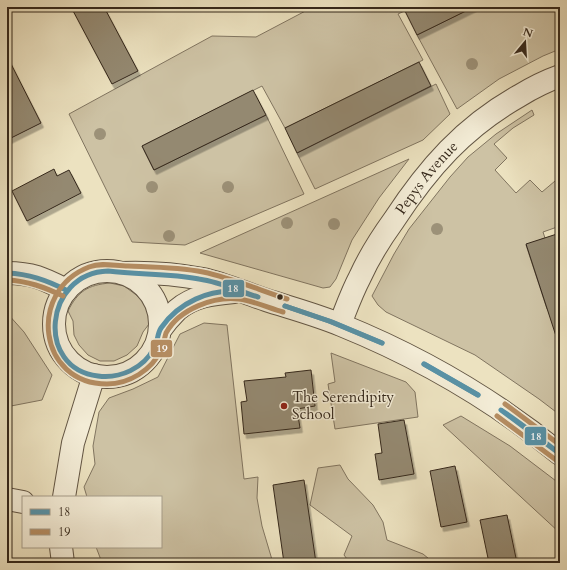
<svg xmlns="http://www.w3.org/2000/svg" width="567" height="570" font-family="Cardo,serif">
  <defs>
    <filter id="shadow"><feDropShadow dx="2.5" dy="4.5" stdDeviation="0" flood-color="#0004"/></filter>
  </defs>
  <rect width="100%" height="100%" fill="#ece2c0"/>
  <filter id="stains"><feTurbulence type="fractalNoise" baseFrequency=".005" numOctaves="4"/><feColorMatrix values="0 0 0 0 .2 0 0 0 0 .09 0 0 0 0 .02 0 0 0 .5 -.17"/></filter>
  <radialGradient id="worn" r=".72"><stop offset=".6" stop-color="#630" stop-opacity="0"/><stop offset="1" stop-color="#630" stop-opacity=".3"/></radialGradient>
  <g fill="#cdc2a4" stroke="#817560">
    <polygon points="313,7 413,7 398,14 423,60 285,128 262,86 142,146 154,170 266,115 304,194 185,245 132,242 69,114 212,36 256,37"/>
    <polygon points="474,7 560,7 560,49 543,56 499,79 457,109 417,35"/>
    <polygon points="436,84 450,114 423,140 315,189 297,153"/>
    <polygon points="532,110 534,115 513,128 494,144 507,158 495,170 516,193 530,180 542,192 555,181 560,186 560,226 543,232 545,238 526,245 547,309 560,305 560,415 539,399 475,355 386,312 378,305 372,296 394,254 409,229 450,177 468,157 496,134"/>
    <polygon points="409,159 379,198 352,240 336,279 330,287 323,288 200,253"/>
    <path d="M110,283L124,286L135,294L144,302L148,314L149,324L143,332L137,346L127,355L114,361H100L88,355L79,345L74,335L73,321L68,311C78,291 88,285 110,283Z"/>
    <polygon points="7,313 24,332 52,375 42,400 11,406 7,404"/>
    <polygon points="204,323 227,325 244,479 258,477 257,498 262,526 273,563 104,563 101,560 96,547 161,547 161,497 87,497 84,487 95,464 93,446 99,412 109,398 133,389 158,377 180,334"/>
    <polygon points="331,353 406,382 415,392 418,417 335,429 328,384 335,382"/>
    <polygon points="461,416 510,446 560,484 560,533 443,425"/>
    <polygon points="340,465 348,479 373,505 383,522 387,540 423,554 434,563 350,563 344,555 352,536 310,505 318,468"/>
  </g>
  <g fill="#948971" stroke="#35281b" filter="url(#shadow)">
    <polygon points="71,7 104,7 138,71 112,84"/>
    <polygon points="403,7 474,7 417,35"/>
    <polygon points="7,56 41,123 7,140"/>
    <polygon points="419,62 431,86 297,153 285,128"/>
    <polygon points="253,90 266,115 154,170 142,146"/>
    <polygon points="54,169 57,176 69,170 81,193 27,221 12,191"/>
    <polygon points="560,233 560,335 556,336 526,244"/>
    <polygon points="311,370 315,406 297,409 300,428 244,434 241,402 247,401 244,381 286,377 285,373"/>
    <polygon points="404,420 414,474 379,480 375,454 382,453 378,424"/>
    <polygon points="455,466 467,522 441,527 430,471"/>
    <polygon points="304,480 316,563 284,563 273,485"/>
    <polygon points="507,515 517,563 489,563 480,520"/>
  </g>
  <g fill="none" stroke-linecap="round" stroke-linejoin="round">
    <defs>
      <g id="street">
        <circle cx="107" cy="324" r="53"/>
        <path d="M7,273C33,273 44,279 66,290"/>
        <path d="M122,273C149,272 176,274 203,279C223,283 247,294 266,300C291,308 317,315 341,325C420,357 494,400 560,454"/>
        <path id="s1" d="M340,324C346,309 352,292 360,277C369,257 381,238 394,220C428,168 464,127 519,96C532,88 546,81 560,76"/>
        <path d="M160,330C165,323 171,316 177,310C193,296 213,294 234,292"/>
        <polyline points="64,497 73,443 94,375"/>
        <polyline points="7,499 23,502"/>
        <polyline points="61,547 63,563"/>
      </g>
    </defs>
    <use href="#street" stroke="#635644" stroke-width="24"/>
    <use href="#street" stroke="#f3ecd6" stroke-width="22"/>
    <defs>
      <g id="bus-1">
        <path d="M108,271C138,275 169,273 199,279C220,282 239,291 258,297C252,295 246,293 240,292C210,288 178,303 161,328C157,334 158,342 154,348C144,368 120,379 98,376C35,369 44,273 108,271Z"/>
        <path d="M7,273C29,274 46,280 66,290"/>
        <polyline points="285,306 329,321 382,343"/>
        <polyline points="285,306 332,322 382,343"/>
        <polyline points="424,364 478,395"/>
        <polyline points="424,364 478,395"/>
        <path d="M501,410C521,423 541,439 560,454Z"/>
      </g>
      <g id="bus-2">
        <path d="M7,280C28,281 44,287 63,296"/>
        <path d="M283,312C269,308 254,301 239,299C214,296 179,309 166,333C164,339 164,345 161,350C152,370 129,384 107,384C38,384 27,291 89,267C102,262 115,266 128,266C153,267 179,267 203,272C232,278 259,290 287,299"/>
        <polyline points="505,404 560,445"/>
        <polyline points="497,416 556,460"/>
      </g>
    </defs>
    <use href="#bus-1" stroke="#f3ecd6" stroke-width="8"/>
    <use href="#bus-2" stroke="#f3ecd6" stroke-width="8"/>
    <use href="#bus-1" stroke="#5892a7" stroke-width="5"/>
    <use href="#bus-2" stroke="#b58d62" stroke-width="5"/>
  </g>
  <g fill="#9c9178">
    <circle cx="472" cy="64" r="6"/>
    <circle cx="100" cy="134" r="6"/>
    <circle cx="152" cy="187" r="6"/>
    <circle cx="228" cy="187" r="6"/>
    <circle cx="287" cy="223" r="6"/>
    <circle cx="334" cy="224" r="6"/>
    <circle cx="437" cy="229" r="6"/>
    <circle cx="169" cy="236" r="6"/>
  </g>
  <circle fill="#35281b" stroke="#f3ecd6" stroke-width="1.5" cx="280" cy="297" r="3.5"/>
  <circle fill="#8f2418" stroke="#f3ecd6" stroke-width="1.5" cx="284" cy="406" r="4"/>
  <g text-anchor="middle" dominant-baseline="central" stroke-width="3" stroke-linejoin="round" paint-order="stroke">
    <g font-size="15" fill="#35281b" stroke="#f3ecd6">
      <text stroke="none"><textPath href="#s1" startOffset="171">Pepys Avenue</textPath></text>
    </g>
    <g font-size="15" fill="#35281b" stroke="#f3ecd6" text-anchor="start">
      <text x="292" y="397">The Serendipity<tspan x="292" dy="17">School</tspan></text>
    </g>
  </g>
  <g stroke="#f3ecd6" stroke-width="1.5">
    <rect x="222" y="279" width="23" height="19" rx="4" fill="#5892a7"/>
    <rect x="150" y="339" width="23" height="19" rx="4" fill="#b58d62"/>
    <rect x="524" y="426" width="23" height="20" rx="4" fill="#5892a7"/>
  </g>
  <g font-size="11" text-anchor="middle" font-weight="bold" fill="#fff">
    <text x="233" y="292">18</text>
    <text x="162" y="352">19</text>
    <text x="536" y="440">18</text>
  </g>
  <rect width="567" height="570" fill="none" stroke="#ece2c0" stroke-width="24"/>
  <rect x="8" y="8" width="551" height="554" fill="none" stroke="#35281b" stroke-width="2"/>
  <rect x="12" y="12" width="543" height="546" fill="none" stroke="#35281b"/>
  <rect x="22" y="496" width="140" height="52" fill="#f3ecd6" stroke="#a79e8b"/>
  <rect x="30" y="509" width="20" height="6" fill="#5892a7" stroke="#a79e8b"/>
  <text x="58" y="516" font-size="12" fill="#35281b">18</text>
  <rect x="30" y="529" width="20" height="6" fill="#b58d62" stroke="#a79e8b"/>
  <text x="58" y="536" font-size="12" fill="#35281b">19</text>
  <g transform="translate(525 42) rotate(18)" stroke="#f3ecd6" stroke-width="3" paint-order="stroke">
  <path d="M0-3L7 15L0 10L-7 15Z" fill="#35281b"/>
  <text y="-6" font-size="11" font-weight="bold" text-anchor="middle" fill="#35281b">N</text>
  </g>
  <rect width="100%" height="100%" filter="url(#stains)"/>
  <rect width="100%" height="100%" fill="url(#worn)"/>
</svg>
